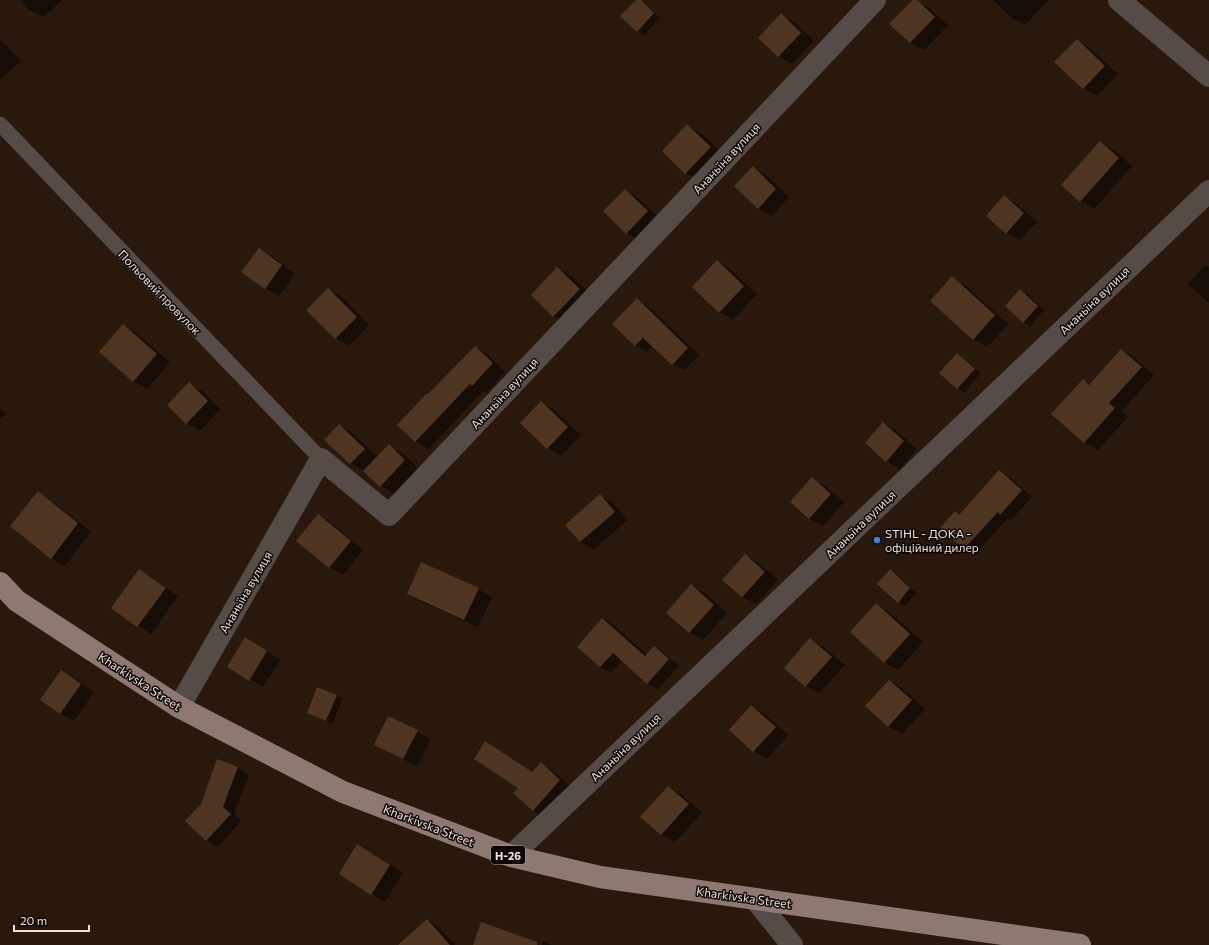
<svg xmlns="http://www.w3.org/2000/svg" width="1209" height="945" font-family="Commissioner,sans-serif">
  <rect width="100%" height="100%" fill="#28190c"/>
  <g fill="#0007">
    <polygon points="20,0 62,0 43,17 29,10"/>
    <polygon points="637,0 640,0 644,2 660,18 644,35 637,31"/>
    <polygon points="914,0 928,7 948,25 924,50 911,43 891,24"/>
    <polygon points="993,0 1047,0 1048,1 1025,25 1012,18"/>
    <polygon points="781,15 794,22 814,41 792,64 778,56"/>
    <polygon points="0,39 21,61 0,80"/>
    <polygon points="1077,40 1090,48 1118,74 1097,96 1083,88"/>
    <polygon points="688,126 701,133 724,155 699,181 686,173"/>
    <polygon points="1101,142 1114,150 1132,166 1094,209 1081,201 1062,185"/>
    <polygon points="753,167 766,175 789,197 772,216 758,208"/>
    <polygon points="625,190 638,198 661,219 640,241 627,233 604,211"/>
    <polygon points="1004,197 1017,204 1037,222 1020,240 1006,233"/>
    <polygon points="259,249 273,257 295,274 279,296 265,288"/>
    <polygon points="717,261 730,269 757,294 733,320 720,312"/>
    <polygon points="1205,265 1209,267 1209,303 1188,284"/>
    <polygon points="557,268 571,276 593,297 567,323 554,316"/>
    <polygon points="952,278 965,285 1008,324 987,347 973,339"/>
    <polygon points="328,289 342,297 369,325 349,346 335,338"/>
    <polygon points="1020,291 1027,294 1044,310 1030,326 1024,322 1006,306"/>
    <polygon points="637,299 648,306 699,355 684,370 672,364 653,346 647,352 636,345 614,324"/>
    <polygon points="123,325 136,333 170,362 147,389 133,381"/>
    <polygon points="475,347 488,355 505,372 486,393 483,391 429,449 415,441 429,395"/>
    <polygon points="1122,350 1135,358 1154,375 1122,411 1128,417 1098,450 1085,443 1053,414 1083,380 1090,384"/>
    <polygon points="957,354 963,358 981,373 964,392 958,388 940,373"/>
    <polygon points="189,384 202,391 220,409 200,431 187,423"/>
    <polygon points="541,402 554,410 581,435 561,456 548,448"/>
    <polygon points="0,408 6,414 0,419"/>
    <polygon points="884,423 897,431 917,449 900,469 886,461"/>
    <polygon points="339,425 352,433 378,457 389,446 402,453 418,468 394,494 381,486 364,471 350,463"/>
    <polygon points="999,472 1010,478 1032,497 1011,520 1008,518 975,554 965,548 955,513 960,515"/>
    <polygon points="812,478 825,486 844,502 823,526 809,518"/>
    <polygon points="38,492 51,500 91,532 65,566 51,558"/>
    <polygon points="600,496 613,503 628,520 594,549 581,542 566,525"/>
    <polygon points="318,515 331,523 363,549 343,575 329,567"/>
    <polygon points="745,555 759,563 778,580 756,604 743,597 724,580"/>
    <polygon points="139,570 153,578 178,596 151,634 138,626 112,607"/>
    <polygon points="890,571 896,574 916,593 905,606 898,602"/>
    <polygon points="691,586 705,593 727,613 703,640 689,632"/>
    <polygon points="478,589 492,597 478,627 422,602 408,594"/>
    <polygon points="876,605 889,612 923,642 898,670 884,662"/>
    <polygon points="603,619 614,625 647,655 654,647 665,654 679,666 658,689 647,683 622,660 611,673 600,666"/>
    <polygon points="811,639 824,647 845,665 819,693 806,686"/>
    <polygon points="259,646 280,660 263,687 228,666"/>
    <polygon points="62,671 94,692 74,721 60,713"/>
    <polygon points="889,681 903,689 925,709 902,734 888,726"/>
    <polygon points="336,696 342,699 333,724 308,713"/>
    <polygon points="751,706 765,714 788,735 767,759 754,751 730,730"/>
    <polygon points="389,717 431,739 417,766 388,752"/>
    <polygon points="218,761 238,768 249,775 234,814 241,821 218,847 207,840 186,821 202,804"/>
    <polygon points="541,763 552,770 571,787 544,817 533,811 533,773"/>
    <polygon points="668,787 682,795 702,813 675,842 662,835 642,817"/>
    <polygon points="371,853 403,873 385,902 340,874"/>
    <polygon points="427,920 440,928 455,945 404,945"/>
    <polygon points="543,942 552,945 542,945"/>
  </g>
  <g fill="#4e3521">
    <polygon points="636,0 641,0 654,13 637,32 620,16"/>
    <polygon points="913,0 917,0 935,17 910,43 889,24"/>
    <polygon points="781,13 801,33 778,57 758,38"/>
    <polygon points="1077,39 1105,66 1083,89 1054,62"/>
    <polygon points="687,124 711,147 685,174 662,151"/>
    <polygon points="1100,141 1119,158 1080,202 1061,185"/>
    <polygon points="753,166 776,189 758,209 734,186"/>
    <polygon points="625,189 648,211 626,234 603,211"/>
    <polygon points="1004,195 1024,213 1006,234 986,216"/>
    <polygon points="259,248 282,265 265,289 241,272"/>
    <polygon points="717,260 744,286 719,313 692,287"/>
    <polygon points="557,267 580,289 553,317 531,295"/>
    <polygon points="952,276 995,315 973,340 930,301"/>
    <polygon points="328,288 357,317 335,339 306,310"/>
    <polygon points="1020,289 1038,306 1023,323 1005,306"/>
    <polygon points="637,298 688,348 672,365 643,338 635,346 612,324"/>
    <polygon points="123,324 157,354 133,382 99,352"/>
    <polygon points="475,346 493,363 472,386 470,384 415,442 397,425 427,393 428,394"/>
    <polygon points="1121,349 1142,367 1109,403 1115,408 1084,443 1051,414 1083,379 1089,385"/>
    <polygon points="957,353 975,369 957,389 939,373"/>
    <polygon points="189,382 208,401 186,424 167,405"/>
    <polygon points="541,401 568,427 547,449 520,423"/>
    <polygon points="883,422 904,441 886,462 865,443"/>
    <polygon points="339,424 365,449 350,464 324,440"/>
    <polygon points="389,444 405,460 380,487 363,471"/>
    <polygon points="999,470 1022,490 1000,515 998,512 964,549 940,528 955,511 959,515"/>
    <polygon points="812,477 831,494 809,519 790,502"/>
    <polygon points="38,491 78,523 51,559 10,526"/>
    <polygon points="600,494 615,512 580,542 565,525"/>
    <polygon points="318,514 351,541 329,568 296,541"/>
    <polygon points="745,554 765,572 742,597 722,580"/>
    <polygon points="421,562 479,588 464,620 407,594"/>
    <polygon points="139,569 166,588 137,627 111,608"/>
    <polygon points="890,569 910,588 898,603 877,584"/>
    <polygon points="691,584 714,605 689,633 666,613"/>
    <polygon points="876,603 910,634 884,663 850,632"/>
    <polygon points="602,618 645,656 654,646 669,659 647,684 613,653 600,667 577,647"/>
    <polygon points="245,637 267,651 249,681 227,667"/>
    <polygon points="810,638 832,657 805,687 784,668"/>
    <polygon points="61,670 81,684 60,714 40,700"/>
    <polygon points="889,680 912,700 888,727 865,706"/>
    <polygon points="317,687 337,695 326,721 307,713"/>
    <polygon points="751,705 776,727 753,752 729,730"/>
    <polygon points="388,716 418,730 403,759 374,745"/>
    <polygon points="485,741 532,772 541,762 560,780 533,811 513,793 518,788 474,759"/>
    <polygon points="217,759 238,767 223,807 231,814 206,841 185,821 201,804"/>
    <polygon points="668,786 689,804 661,835 640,817"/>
    <polygon points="357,844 390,865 371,895 339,874"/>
    <polygon points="427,919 450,945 398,945"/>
    <polygon points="481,922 537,942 537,945 473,945"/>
  </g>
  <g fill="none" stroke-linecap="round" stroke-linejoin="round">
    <polyline stroke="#554b47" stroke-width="15" points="0,124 321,459"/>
    <g stroke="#554b47" stroke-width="22">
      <polyline points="1119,0 1209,76"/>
      <polyline points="179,707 321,459 389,515 875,0"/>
      <polyline points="511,856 1209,191"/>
      <polyline points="755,899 792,945"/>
    </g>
    <polyline stroke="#8d7971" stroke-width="22" points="0,583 17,601 179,707 343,792 511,856 600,877 1080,945"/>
  </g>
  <circle fill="#3f7fe0" stroke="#0c0603" stroke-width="1.5" cx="877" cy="540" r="4"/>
  <g text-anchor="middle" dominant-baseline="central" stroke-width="3" stroke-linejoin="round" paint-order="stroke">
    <rect fill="#0c0603" stroke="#aaa19a" stroke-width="1" x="491" y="846" width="34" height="18" rx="3"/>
    <g font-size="11" font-weight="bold" fill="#eee3db">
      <text x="508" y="855">Н-26</text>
    </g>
    <g font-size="12" fill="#eee3db" stroke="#0c0603">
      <text transform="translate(726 158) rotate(-47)">Ананьїна вулиця</text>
      <text transform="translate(160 292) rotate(46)">Польовий провулок</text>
      <text transform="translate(1094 300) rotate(-44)">Ананьїна вулиця</text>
      <text transform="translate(504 393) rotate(-47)">Ананьїна вулиця</text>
      <text transform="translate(860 524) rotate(-44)">Ананьїна вулиця</text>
      <text transform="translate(245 592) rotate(-60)">Ананьїна вулиця</text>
      <text transform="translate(140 681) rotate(33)">Kharkivska Street</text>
      <text transform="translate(625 747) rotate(-44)">Ананьїна вулиця</text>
      <text transform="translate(429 825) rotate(21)">Kharkivska Street</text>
      <text transform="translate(744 897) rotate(8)">Kharkivska Street</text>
    </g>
    <g font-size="12" fill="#eee3db" stroke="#0c0603" text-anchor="start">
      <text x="885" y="533">STIHL - ДОКА -<tspan x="885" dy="14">офіційний дилер</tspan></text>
    </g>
  </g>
  <path d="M14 925v6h75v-6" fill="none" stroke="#eee3db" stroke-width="2"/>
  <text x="20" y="925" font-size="12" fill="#eee3db" stroke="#0c0603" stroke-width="3" paint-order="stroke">20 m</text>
</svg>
